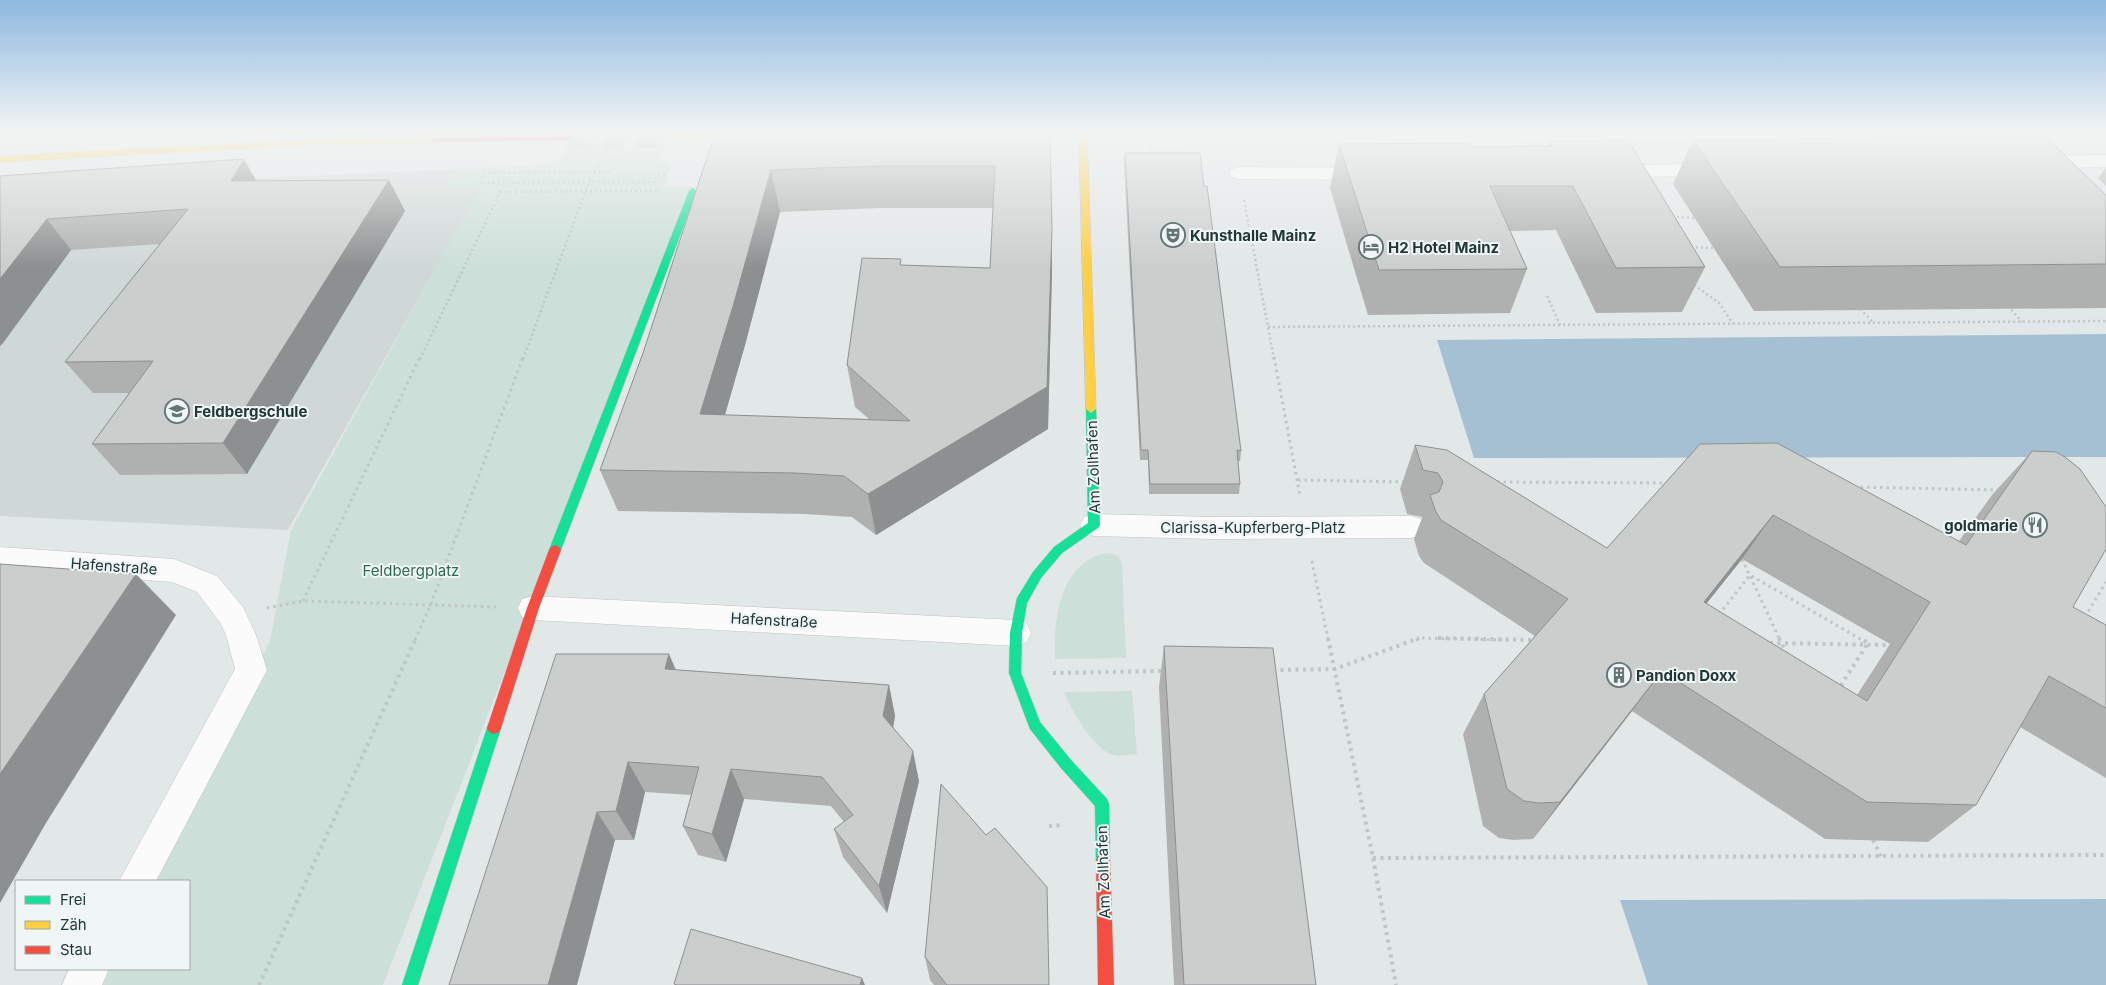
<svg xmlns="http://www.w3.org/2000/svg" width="2106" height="985" font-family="Inter,sans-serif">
  <rect width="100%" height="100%" fill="#e2e7e7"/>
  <g fill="#d0d8d7">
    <polygon points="0,130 132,130 0,139"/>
    <polygon points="457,169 447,188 481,188 288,530 0,516 0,307 54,234 246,179"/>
  </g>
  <g fill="#ccdfd8">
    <polygon points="572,130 671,130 659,161 672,161 664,186 693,186 383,985 98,985 106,969 189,969 189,881 150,881 270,641 291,530 480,188 446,188 457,169 558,164"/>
    <polygon points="2106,134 2106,141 1148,152 1147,145"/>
    <path d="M1107,553L1118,556L1122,564L1126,658L1055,659C1053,620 1060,562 1107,553Z"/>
    <path d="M1132,691L1137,754C1130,754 1121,757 1114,755C1094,751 1071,709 1064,692Z"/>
  </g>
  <g fill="#a6c0d3">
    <polygon points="2106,334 2106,457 1474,458 1437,340"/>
    <polygon points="2106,899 2106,985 1648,985 1620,900"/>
  </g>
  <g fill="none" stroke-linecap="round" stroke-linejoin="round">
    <polyline stroke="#bcc4c4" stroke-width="22" stroke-dasharray="22 11" stroke-linecap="butt" points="569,138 668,137"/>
    <defs>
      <g id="street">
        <polygon points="2106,155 2106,167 2033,168 2026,166 2023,162 2026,158 2033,156"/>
        <polygon points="1717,163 1724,165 1727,169 1724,173 1717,175 1610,178 1603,176 1600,172 1603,168 1610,166"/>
        <polygon points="1239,167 1370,168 1377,170 1380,174 1377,178 1370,180 1239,179 1232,177 1229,173 1232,169"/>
        <polygon points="1094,514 1214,517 1411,516 1421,519 1425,527 1421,535 1411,538 1214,539 1094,536 1084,533 1080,525 1084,517"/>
        <polygon points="0,547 174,559 217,576 243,607 256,635 267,670 156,881 119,881 235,669 226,635 221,624 197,592 172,582 0,569"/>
        <polygon points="533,596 1016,620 1027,624 1031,633 1027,642 1016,646 533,620 522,617 518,608 522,599"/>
        <polygon points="69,969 109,969 102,985 62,985"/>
      </g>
      <g id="fast">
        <polygon points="953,130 1040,130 1036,132 902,136 898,134 902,132"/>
        <polygon points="693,188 697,191 561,550 559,553 551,553 549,550 689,191"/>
        <polygon points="1091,405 1096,409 1100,525 1098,528 1062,553 1041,578 1027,603 1022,633 1021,673 1040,722 1071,760 1107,799 1109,804 1110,861 1108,866 1103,868 1098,866 1096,861 1095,806 1061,768 1030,729 1009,673 1010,633 1017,598 1033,572 1054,547 1088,523 1086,409"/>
        <polygon points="494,722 499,724 501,728 418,985 402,985 487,728 489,724"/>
      </g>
      <g id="slow">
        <polygon points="1079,130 1087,130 1096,409 1091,413 1086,409"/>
        <polygon points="752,134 755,134 755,138 668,139 664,137 668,135"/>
        <polygon points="435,138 438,138 438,142 321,144 0,162 0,156 321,140"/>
      </g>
      <g id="jam">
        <polygon points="569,136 573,138 572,140 435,142 431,140 435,138"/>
        <polygon points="555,545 559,547 561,550 539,608 501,728 499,732 494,734 489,732 487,728 527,608 549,550 551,547"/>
        <polygon points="1103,854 1108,856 1110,861 1114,985 1098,985 1096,861 1098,856"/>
      </g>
    </defs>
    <use href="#street" stroke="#bfc4c4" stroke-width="1"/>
    <use href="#fast" stroke="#bec5c4" stroke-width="1"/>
    <use href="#slow" stroke="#bec5c4" stroke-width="1"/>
    <use href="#jam" stroke="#bec5c4" stroke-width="1"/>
    <g stroke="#bfc7c6" stroke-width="2.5" stroke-dasharray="2 3" stroke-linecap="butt">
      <polyline points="2007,130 2017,139"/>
      <polyline points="623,145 611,172 484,173 480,183 655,182 658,175 667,175"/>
      <polyline points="500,192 659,191"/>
      <polyline points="1244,200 1274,359"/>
      <polyline points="1672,217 1698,218"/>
      <polyline points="1691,247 1717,248"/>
      <polyline points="1694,285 1719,303 1733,324"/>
      <polyline points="1547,296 1560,325"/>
      <polyline points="2008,306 2022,322"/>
      <polyline points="1860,309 1873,322"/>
      <polyline points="1268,327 2106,321"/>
      <polyline points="420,359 502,188"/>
      <polyline points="523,359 585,192 606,148"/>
    </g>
    <g stroke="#bfc7c6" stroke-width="3" stroke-dasharray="2.5 4" stroke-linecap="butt">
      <polyline points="1274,357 1300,496"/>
      <polyline points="1298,480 1406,482"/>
      <polyline points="1497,482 1668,483"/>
      <polyline points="1854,487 1998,490"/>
      <polyline points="1742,559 1780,640"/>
      <polyline points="1312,561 1328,640"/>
      <polyline points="303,601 420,357"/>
      <polyline points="267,608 303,601 497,607"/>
      <polyline points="2085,617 2106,582"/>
      <polyline points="415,640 431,604 523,357"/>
      <polyline points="1416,640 1420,638 1509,640"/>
      <polyline points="1699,640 1750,575 1862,640"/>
    </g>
    <g stroke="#bfc7c6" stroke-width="4" stroke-dasharray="3 4.5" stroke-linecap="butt">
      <polyline points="1328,638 1373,858 1396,985"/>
      <polyline points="1438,638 1534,640"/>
      <polyline points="1700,638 1695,644 1818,721 1868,643 1860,638"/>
      <polyline points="1779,638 1786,653"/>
      <polyline points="1770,643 1889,645"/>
      <polyline points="1273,670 1335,669 1419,638"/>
      <polyline points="1053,673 1164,671"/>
      <polyline points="1049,826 1063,825"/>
      <polyline points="1873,840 1881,857"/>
      <polyline points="1373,858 2106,855"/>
      <polyline points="259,985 416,638"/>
    </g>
    <use href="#street" fill="#fbfbfb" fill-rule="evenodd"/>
    <use href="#fast" fill="#16e098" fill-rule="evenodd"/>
    <use href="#slow" fill="#ffcf43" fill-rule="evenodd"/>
    <use href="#jam" fill="#f24e42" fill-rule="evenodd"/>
    <path stroke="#bfc7c6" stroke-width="2.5" stroke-dasharray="2 3" stroke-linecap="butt" d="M601,130L592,139C601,155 622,147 633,137L631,130"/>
  </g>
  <g fill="#aeb1b0" fill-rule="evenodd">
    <path d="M715,133H1050L1052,271L1048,429L876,535L852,517L805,514L618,511L600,470L643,353ZM880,208H993L990,268L902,266L847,365L855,407L869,419L725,415L745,345L780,212Z"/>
    <polygon points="1693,140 2106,195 2106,308 1754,311 1673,184"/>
    <polygon points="1549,141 1705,267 1682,312 1596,313 1556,230 1510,231 1527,269 1510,313 1368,315 1330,188 1339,144 1472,147 1548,146"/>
    <polygon points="1125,153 1241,451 1240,461 1238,461 1240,484 1239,494 1149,494 1148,460 1140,460 1124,163"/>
    <polygon points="2106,168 2106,186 2098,178"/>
    <polygon points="0,176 256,181 405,211 247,474 120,475 92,444 129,393 93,393 65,362 160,244 71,250 3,343 0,346"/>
    <path d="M1700,444L1959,541L1992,495L2032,451L2073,607L2106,625V778L2020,727L1976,805L1928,842L1825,839L1632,711L1533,839L1514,840L1499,838L1483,826L1463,734L1484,694L1535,636L1424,563L1419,556L1414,539L1422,518V517L1407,514L1400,489L1415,445L1607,548ZM1742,559L1890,644L1857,695L1706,604Z"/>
    <polygon points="1164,646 1316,985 1174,985 1159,687"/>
    <polygon points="676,670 889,685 895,716 893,727 919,781 887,913 843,857 834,829 844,822 831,806 744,799 726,862 698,855 683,826 691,795 645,792 634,840 615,840 449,985"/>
    <polygon points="925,957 1049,985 934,985 930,980"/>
  </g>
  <g fill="#8d9090">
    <polygon points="244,159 262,191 231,181"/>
    <polygon points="771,170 780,212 745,345 713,456 700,414"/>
    <polygon points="389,180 405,211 247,474 223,443"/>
    <polygon points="47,219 71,250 3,343 0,346 0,279"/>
    <polygon points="1052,229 1052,271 1048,429 876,535 868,494"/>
    <polygon points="1773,515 1742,559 1674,644 1704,602"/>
    <polygon points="136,574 176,615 46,823 0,903 0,774"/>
    <polygon points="669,654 683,686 665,669"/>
    <polygon points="1662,671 1632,711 1533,839 1560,802"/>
    <polygon points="889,685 895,716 890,747 883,716"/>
    <polygon points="913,751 919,781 887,913 879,886"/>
    <polygon points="628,762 645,792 634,840 616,811"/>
    <polygon points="731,769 744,799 726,862 712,834"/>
    <polygon points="597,812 615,840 577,985 548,985"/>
    <polygon points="862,978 865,985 860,985"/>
  </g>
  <g fill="#cacecd" stroke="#8d9090" fill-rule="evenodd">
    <path d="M715,133H1050L1052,229L1047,387L868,494L844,476L795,473L600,470L643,353ZM875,166H995L990,268L900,265L901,259L862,258L847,365L910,421L700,414L734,303L771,170Z"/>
    <polygon points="2045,136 2106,195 2106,264 1780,267 1693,140"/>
    <polygon points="1628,140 1705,267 1616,268 1573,186 1490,186 1527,269 1379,270 1339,144 1470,143 1472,147 1552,146 1549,141"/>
    <polygon points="1125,153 1200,153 1204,186 1207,186 1241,451 1237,450 1240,484 1150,484 1148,450 1141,450"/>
    <polygon points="244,159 231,181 389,180 223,443 92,444 153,361 65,362 188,209 47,219 0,279 0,176"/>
    <path d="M1777,443L1966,545L2032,451L2056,452L2065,457L2080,469L2106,507V549L2073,607L2106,625V708L2049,676L1976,805L1867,802L1662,671L1560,802L1540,803L1524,801L1507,789L1484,694L1568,599L1441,520L1436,512L1430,495L1439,492L1443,482L1438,473L1423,470L1415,445L1447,450L1607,548L1700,444ZM1773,515L1930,602L1867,701L1704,602Z"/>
    <polygon points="0,564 136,574 0,774"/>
    <polygon points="1164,646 1273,648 1316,985 1184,985"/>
    <polygon points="556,654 669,654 665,669 889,685 883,716 913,751 879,886 834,829 853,815 822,777 731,769 712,834 683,826 699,767 628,762 616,811 597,812 548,985 449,985"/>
    <polygon points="941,784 986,835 995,828 1047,887 1049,985 947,985 925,957"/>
    <polygon points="691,929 862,978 860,985 677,985 674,984"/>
  </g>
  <linearGradient id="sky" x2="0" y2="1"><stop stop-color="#8db9e0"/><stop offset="0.49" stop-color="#f2f4f4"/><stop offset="1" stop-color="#f2f4f4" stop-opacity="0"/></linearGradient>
  <rect width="2106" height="268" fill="url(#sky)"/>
  <defs>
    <symbol id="theatre-ring" viewBox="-11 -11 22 22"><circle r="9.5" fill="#f0f6f5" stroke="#657575" stroke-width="1.5"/><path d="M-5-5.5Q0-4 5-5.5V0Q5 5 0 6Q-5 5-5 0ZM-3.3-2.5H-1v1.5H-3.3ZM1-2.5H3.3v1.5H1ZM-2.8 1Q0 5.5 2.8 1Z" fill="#657575"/></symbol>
    <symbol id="hotel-ring" viewBox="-11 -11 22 22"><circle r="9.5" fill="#f0f6f5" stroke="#657575" stroke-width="1.5"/><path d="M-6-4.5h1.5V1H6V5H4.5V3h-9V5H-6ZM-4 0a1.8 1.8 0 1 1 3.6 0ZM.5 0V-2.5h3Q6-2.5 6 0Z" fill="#657575"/></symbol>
    <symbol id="school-ring" viewBox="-11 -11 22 22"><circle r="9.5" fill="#f0f6f5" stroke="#657575" stroke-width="1.5"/><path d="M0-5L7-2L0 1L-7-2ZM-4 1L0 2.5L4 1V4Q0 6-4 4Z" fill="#657575"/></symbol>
    <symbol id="restaurant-ring" viewBox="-11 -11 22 22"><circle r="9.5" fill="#f0f6f5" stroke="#657575" stroke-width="1.5"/><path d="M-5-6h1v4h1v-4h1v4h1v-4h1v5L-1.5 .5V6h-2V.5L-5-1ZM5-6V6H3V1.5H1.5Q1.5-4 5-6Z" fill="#657575"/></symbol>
    <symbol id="building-ring" viewBox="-11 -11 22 22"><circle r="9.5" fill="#f0f6f5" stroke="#657575" stroke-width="1.5"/><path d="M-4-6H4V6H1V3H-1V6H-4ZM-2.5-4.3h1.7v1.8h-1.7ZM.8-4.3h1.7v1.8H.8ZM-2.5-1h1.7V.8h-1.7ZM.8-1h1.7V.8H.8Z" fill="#657575"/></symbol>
  </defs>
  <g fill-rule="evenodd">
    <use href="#theatre-ring" x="1159" y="221" width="28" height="28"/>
    <use href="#hotel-ring" x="1357" y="233" width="28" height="28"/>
    <use href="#school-ring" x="163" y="397" width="28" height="28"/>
    <use href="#restaurant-ring" x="2021" y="511" width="28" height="28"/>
    <use href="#building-ring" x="1605" y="661" width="28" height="28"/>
  </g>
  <g text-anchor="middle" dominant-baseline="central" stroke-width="4" stroke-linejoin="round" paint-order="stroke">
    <g font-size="15" font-weight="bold" fill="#223838" stroke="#f0f6f5" text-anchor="start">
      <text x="1190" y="235">Kunsthalle Mainz</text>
      <text x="1388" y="247">H2 Hotel Mainz</text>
      <text x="194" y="411">Feldbergschule</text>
      <text x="2018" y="525" text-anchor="end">goldmarie</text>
      <text x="1636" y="675">Pandion Doxx</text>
    </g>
    <g font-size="15" fill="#223838" stroke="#f0f6f5">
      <text transform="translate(1093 467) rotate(-92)">Am Zollhafen</text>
      <text x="1253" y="527">Clarissa-Kupferberg-Platz</text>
      <text transform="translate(114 566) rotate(4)">Hafenstraße</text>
      <text transform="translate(774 620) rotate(3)">Hafenstraße</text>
      <text transform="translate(1103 872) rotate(-92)">Am Zollhafen</text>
    </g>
    <g font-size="15" fill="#316b56" stroke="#f0f6f5">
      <text x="411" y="570">Feldbergplatz</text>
    </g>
  </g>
  <rect x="15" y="880" width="175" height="90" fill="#f0f6f5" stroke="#9eaaa9"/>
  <rect x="25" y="896" width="25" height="8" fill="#16e098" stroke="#9eaaa9"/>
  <text x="60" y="905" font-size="15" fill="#223838">Frei</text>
  <rect x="25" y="921" width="25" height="8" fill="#ffcf43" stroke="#9eaaa9"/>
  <text x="60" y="930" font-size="15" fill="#223838">Zäh</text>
  <rect x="25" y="946" width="25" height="8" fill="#f24e42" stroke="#9eaaa9"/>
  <text x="60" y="955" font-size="15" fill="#223838">Stau</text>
</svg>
